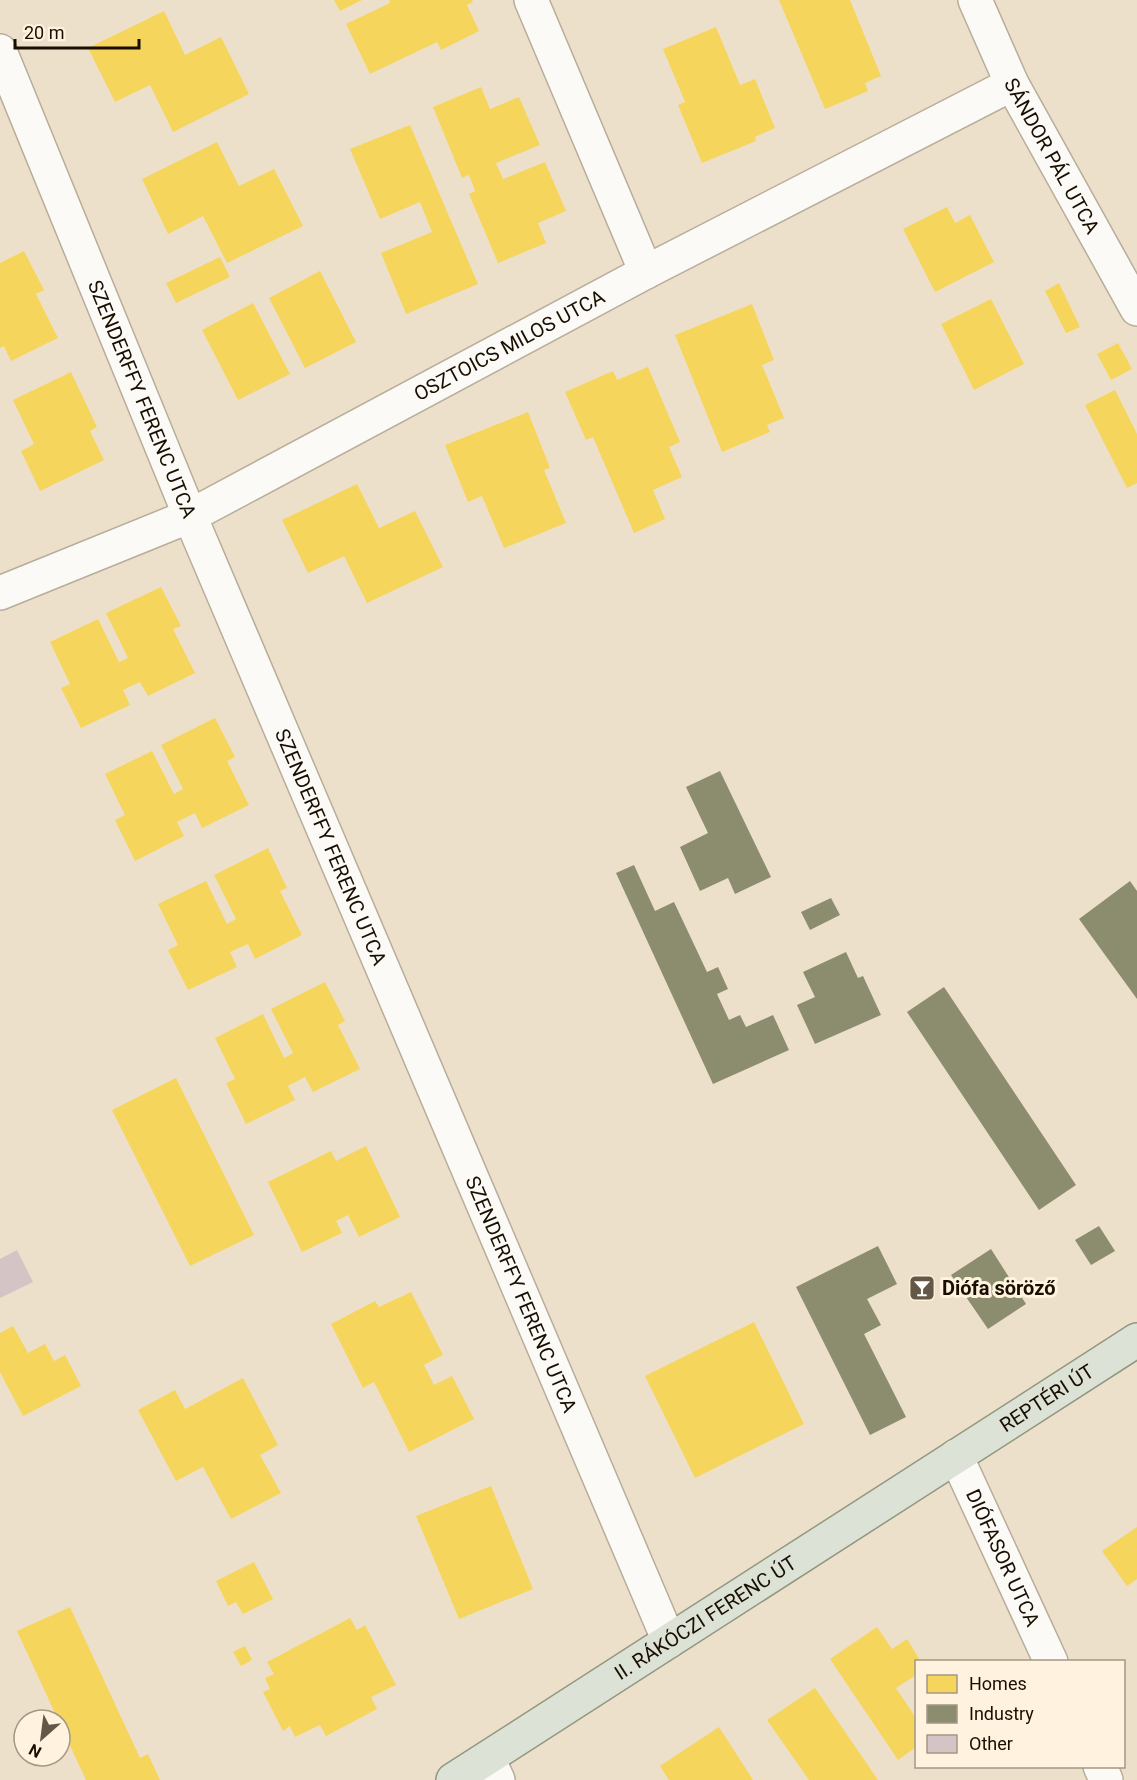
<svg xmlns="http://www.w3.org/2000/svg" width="1137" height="1780" font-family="Roboto,sans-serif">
  <rect width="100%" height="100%" fill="#ede0ca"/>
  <g fill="#f6d55c">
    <polygon points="334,0 362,0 340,11"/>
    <polygon points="389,0 472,0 473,2 467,5 479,31 441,50 437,42 370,74 346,24 390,3"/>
    <polygon points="779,0 850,0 881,76 865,83 868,91 825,109"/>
    <polygon points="164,11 185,55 221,37 249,94 173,132 150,85 115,102 88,48"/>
    <polygon points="716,27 740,85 755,79 775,128 755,137 756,141 702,163 678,105 685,102 663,49"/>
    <polygon points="481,87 490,109 519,97 540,145 496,163 503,179 545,162 566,211 538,223 546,243 498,263 469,194 475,191 469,175 462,178 433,107"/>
    <polygon points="410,125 478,284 406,314 381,253 432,232 420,202 380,219 350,149"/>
    <polygon points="217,142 239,186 274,169 303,226 227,263 203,216 168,234 142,179"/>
    <polygon points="947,207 955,223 970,215 994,262 935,292 903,229"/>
    <polygon points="24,251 44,290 36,294 58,338 11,361 4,346 0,348 0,263"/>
    <polygon points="220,257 230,277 176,303 166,283"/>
    <polygon points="320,271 356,342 305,368 269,298"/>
    <polygon points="1059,283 1080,327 1066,333 1045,291"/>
    <polygon points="991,299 1024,364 974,390 941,324"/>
    <polygon points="253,303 290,374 238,400 202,330"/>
    <polygon points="752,304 774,360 762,365 784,418 767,425 770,432 722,452 675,335"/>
    <polygon points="1118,343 1132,369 1111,380 1097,354"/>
    <polygon points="648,367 680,442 669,447 682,477 653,490 665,519 634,533 593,437 586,440 565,392 613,371 617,380"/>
    <polygon points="71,372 97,427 90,431 104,460 40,491 21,451 34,444 13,400"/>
    <polygon points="1115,390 1137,434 1137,483 1127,488 1085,405"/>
    <polygon points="528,412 550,468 544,470 566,523 504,548 482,496 468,502 445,445"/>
    <polygon points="357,484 379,528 415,511 443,567 367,603 344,556 308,573 282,520"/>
    <polygon points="161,587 181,626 173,629 195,673 148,696 140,682 123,690 130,705 81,728 61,688 70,684 50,642 98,619 119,662 128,658 106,613"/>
    <polygon points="215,718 235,757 227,761 249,805 202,828 195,813 177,822 184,836 135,861 115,820 125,815 105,774 152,751 174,794 183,789 161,745"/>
    <polygon points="268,848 287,888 280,891 302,935 255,959 248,944 230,952 237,967 188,990 168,950 178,945 158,904 206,881 227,924 236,919 214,875"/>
    <polygon points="325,982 345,1021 338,1025 360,1069 313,1092 305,1077 288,1086 295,1100 246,1124 226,1083 235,1079 215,1038 263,1014 284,1058 293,1053 271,1009"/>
    <polygon points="176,1078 254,1235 190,1266 112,1110"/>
    <polygon points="366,1146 400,1217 359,1237 348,1215 336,1221 342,1233 302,1252 268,1182 331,1151 336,1161"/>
    <polygon points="411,1292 443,1355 424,1365 434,1385 452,1376 474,1419 409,1452 374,1382 363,1388 331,1324 375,1301 379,1307"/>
    <polygon points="754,1322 804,1424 695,1478 645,1376"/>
    <polygon points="13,1326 28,1353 45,1344 54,1361 65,1355 81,1386 23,1416 0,1372 0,1333"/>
    <polygon points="243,1378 278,1445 260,1455 281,1493 231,1519 203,1467 176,1481 138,1410 175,1390 185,1409"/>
    <polygon points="491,1486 533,1589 459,1619 416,1516"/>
    <polygon points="1137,1527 1137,1579 1127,1586 1102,1551"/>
    <polygon points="254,1562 273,1599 243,1614 236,1602 228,1606 216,1581"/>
    <polygon points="70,1607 140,1758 148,1754 160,1780 86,1780 17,1631"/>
    <polygon points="350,1618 357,1630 365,1625 396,1685 371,1697 377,1709 326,1736 320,1725 295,1737 290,1726 283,1731 263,1692 270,1689 265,1678 274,1674 267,1662"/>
    <polygon points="877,1627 892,1649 907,1639 921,1662 916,1662 916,1675 896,1688 916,1718 916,1747 898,1760 830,1659"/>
    <polygon points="245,1646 252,1660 241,1666 233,1652"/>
    <polygon points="815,1688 878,1780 809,1780 767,1720"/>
    <polygon points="719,1727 753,1780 669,1780 660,1766"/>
  </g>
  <g fill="#8c8c6e">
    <polygon points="720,771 771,877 735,894 728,878 700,891 680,847 708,833 686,787"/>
    <polygon points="634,865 655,911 674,902 707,972 718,967 728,989 717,994 729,1020 740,1015 746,1027 773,1015 789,1050 713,1084 616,873"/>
    <polygon points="1130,881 1137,891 1137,999 1079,919"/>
    <polygon points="831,898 840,915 810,930 801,912"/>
    <polygon points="846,952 858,978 863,976 881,1015 815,1044 797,1005 815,997 803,972"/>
    <polygon points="944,987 1076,1185 1039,1210 907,1012"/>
    <polygon points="1099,1226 1115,1251 1091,1265 1075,1240"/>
    <polygon points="878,1246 897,1284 867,1299 881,1325 864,1334 906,1417 870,1435 796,1287"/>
    <polygon points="991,1249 1026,1304 988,1329 951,1275"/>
  </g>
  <polygon fill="#d4c4c6" points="17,1250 33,1282 0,1298 0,1259"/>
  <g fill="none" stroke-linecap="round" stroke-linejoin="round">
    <defs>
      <g id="minor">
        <polyline points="531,0 646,272"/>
        <path id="s1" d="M975,0L1012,84L1137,309"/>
        <path id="s2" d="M0,51L190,516L669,1641"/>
        <path id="s3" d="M0,593L190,516L646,272L1012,84"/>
        <path id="s4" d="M956,1456L1051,1662"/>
        <polyline points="488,1758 498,1780"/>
        <polyline points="1100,1766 1106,1780"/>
      </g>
      <g id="major">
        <path id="s5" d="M453,1780L1137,1340"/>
      </g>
    </defs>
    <use href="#minor" stroke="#b8ad9a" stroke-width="36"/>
    <use href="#major" stroke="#92977f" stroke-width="36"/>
    <use href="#minor" stroke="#fcfaf7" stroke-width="33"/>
    <use href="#major" stroke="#dde2d7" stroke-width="33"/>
  </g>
  <defs>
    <symbol id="bar-square" viewBox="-11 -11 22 22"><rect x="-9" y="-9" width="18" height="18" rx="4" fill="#635847" stroke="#fff3df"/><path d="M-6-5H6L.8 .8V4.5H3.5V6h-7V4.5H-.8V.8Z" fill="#fff"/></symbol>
  </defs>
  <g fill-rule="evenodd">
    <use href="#bar-square" x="907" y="1273" width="30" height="30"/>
  </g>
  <g text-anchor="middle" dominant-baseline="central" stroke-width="6" stroke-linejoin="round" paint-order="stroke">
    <g font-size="20" fill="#190f00" stroke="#fff3df">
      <text stroke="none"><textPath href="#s1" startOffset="174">SÁNDOR PÁL UTCA</textPath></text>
      <text stroke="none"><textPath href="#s3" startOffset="567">OSZTOICS MILOS UTCA</textPath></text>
      <text stroke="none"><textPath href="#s2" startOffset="376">SZENDERFFY FERENC UTCA</textPath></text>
      <text stroke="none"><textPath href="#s2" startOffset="862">SZENDERFFY FERENC UTCA</textPath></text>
      <text stroke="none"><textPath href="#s2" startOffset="1348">SZENDERFFY FERENC UTCA</textPath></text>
      <text stroke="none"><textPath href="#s5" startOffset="706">REPTÉRI ÚT</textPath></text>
      <text stroke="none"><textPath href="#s4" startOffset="112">DIÓFASOR UTCA</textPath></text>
      <text stroke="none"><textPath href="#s5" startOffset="300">II. RÁKÓCZI FERENC ÚT</textPath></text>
    </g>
    <g font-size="20" font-weight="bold" fill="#190f00" stroke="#fff3df" text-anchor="start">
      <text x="942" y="1288">Diófa söröző</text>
    </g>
  </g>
  <rect x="915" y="1660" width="210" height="108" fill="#fff3df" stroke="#a39886" stroke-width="1.5"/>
  <rect x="927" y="1675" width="30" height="18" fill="#f6d55c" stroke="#a39886" stroke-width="1.5"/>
  <text x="969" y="1690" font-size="18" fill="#190f00">Homes</text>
  <rect x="927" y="1705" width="30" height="18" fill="#8c8c6e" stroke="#a39886" stroke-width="1.5"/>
  <text x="969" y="1720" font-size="18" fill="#190f00">Industry</text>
  <rect x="927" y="1735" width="30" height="18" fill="#d4c4c6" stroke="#a39886" stroke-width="1.5"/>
  <text x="969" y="1750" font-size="18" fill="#190f00">Other</text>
  <g transform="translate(42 1738) rotate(208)"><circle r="28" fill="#fff3df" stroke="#a39886" stroke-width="1.5"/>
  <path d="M0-4.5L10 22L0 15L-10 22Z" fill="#635847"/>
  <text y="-9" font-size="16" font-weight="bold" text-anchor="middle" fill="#190f00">N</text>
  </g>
  <path d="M15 39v9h124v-9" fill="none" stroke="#190f00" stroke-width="3"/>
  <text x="24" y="39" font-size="18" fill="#190f00" stroke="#fff3df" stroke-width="4.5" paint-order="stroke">20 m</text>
</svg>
